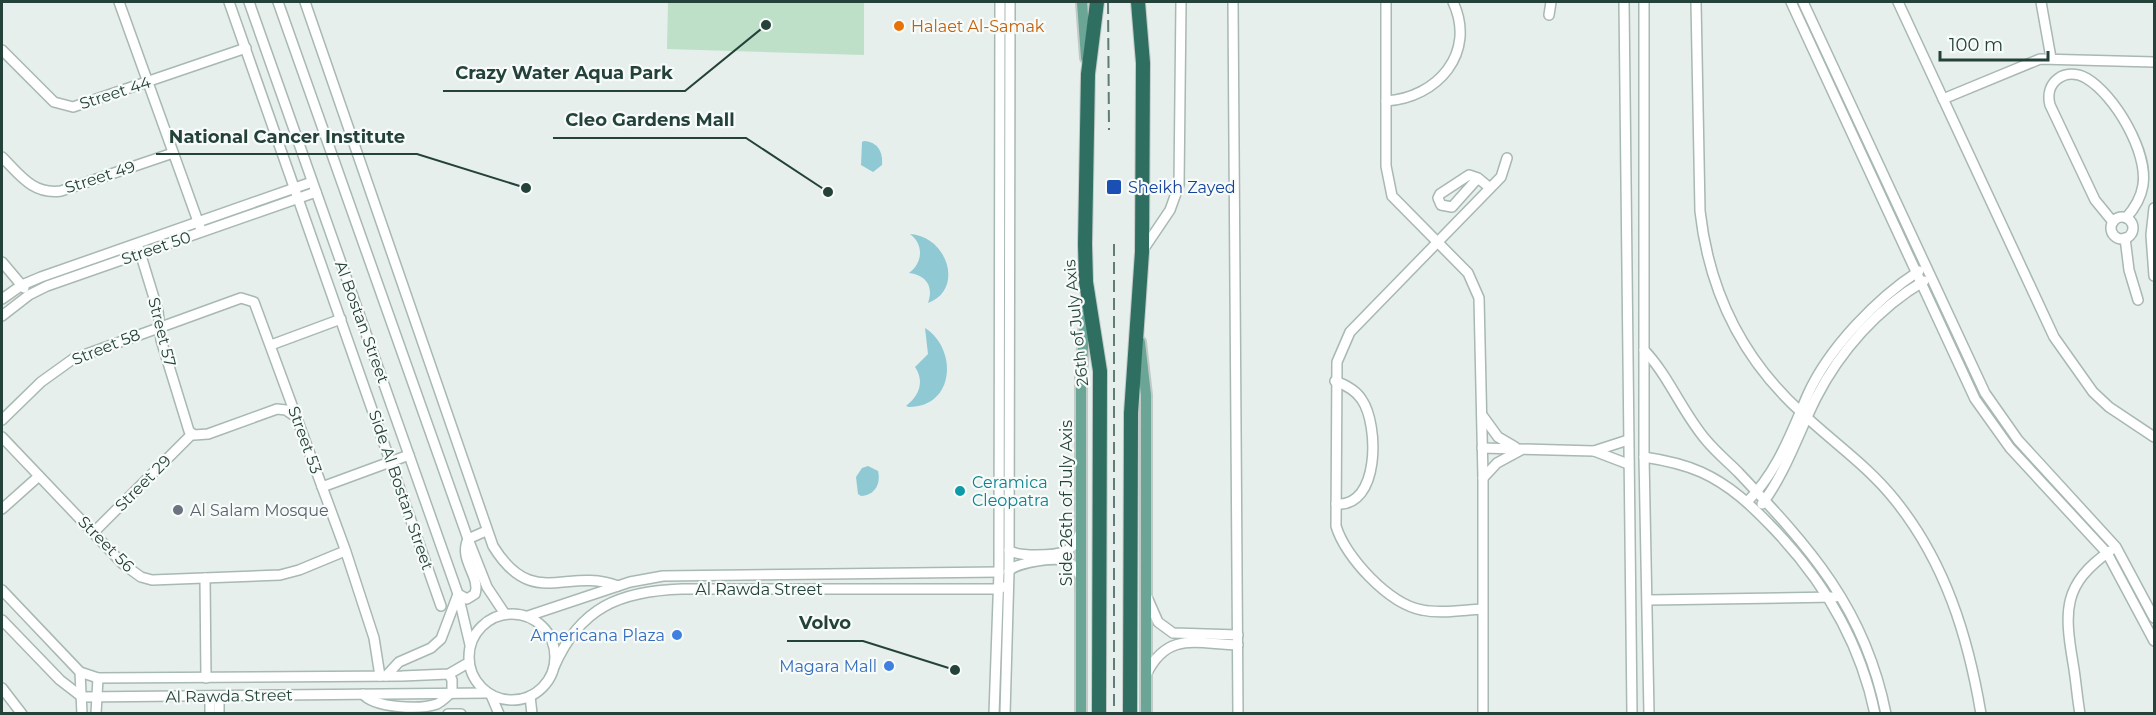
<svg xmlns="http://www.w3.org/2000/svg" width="2156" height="715" font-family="Montserrat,sans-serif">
  <rect width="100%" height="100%" fill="#e6efeb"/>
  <polygon fill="#bfe0c8" points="668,2 864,2 864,55 667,49"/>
  <g fill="#8ec9d4">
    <path d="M864,141C878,142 883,152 882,165L873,172L861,165L862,142Z"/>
    <path d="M910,234C947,236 965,289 928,303C934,286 926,275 909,273C923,263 924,244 910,234Z"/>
    <path d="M925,328C958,349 955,407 909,407L906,406C919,396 925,382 915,367L928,354Z"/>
    <path d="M868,466L878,471C881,484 875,495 861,496L858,494L856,477L862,468Z"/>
  </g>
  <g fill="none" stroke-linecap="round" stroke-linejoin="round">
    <defs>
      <g id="minor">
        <polyline points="119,2 200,227"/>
        <polyline points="229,2 441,606"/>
        <polyline points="249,2 458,594 470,645"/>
        <polyline points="278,2 468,539 487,587 505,614"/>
        <path d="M305,2L493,546C533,611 566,566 618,586"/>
        <polyline points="1233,2 1238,714"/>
        <polyline points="1386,2 1386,166 1392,196 1468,273 1479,298 1483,478 1483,714"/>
        <polyline points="1624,2 1632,714"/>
        <polyline points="1644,2 1644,457 1649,714"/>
        <path d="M1696,2L1700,211C1709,291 1742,359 1802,413C1834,443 1868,466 1895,500C1945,562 1968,636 1981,714"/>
        <polyline points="1791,2 1975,399 2010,448 2107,553 2154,641"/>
        <polyline points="1803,2 1985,393 2018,440 2116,547 2154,618"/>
        <polyline points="1898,2 2054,337 2093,392 2109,407 2154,437"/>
        <polyline points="2041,2 2051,58"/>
        <polyline points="1549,15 1551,2"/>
        <polyline points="2,50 54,102 73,107 246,48"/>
        <polyline points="1943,99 2040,59 2154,62"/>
        <path d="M1386,101C1437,98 1477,53 1453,2"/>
        <path d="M2,157C20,175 33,195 61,191L173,153"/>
        <polyline points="1478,178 1452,207 1441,205 1438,198 1440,194 1469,175 1478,178 1490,188"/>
        <polyline points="2154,208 2151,235 2154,276"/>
        <circle cx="2122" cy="228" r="11"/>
        <path d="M2113,222L2095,200L2050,105C2044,82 2065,67 2086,78C2115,95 2148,152 2143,185C2141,198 2135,208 2126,218"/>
        <polyline points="2125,238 2129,270 2138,300"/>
        <polyline points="139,249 158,311 161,340 189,431 194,435 208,434 277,409 286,410 296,417"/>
        <polyline points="1143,250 1170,210 1179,185 1181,2"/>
        <polyline points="2,262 24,288"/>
        <polyline points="2,299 22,285 41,277 312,182"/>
        <polyline points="2,316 29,295 47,286 316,192"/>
        <polyline points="271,345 341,319"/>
        <path d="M1644,350C1669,376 1682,412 1706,440C1716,452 1728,462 1738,472C1810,548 1865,608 1886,714"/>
        <path d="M1335,381C1346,385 1356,390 1362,400C1379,425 1380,508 1336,504"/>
        <polyline points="1482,415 1498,437 1515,447"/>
        <polyline points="2,420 41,382 73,359 241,298 254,302 345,549 374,638 380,676"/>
        <polyline points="2,437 123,564 141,577 152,580 280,575 299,570 345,551"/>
        <polyline points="1482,448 1594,451 1628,464"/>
        <polyline points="1594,451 1628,440"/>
        <path d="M1644,457C1664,460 1683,464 1701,472C1730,485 1752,506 1773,528C1824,581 1860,641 1875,714"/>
        <polyline points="1483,478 1497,463 1521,450"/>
        <polyline points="322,487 409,455"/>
        <path d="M1747,502C1778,471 1791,433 1808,394C1829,348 1877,298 1919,271"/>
        <path d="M1762,504C1786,472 1798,434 1816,398C1840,351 1878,308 1924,281"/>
        <polyline points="2,509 39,476"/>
        <polyline points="93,533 192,434"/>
        <path d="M1009,550C1018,557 1055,556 1066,551C1073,548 1077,539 1081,532"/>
        <path d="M1009,571C1017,562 1059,556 1069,562C1074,566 1078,572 1081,577"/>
        <polyline points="205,578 206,678"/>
        <polyline points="2,590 80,672 98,678 402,676 449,674 468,663"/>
        <polyline points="1147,597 1158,622 1173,633 1238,635"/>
        <polyline points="1649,600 1835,597"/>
        <path d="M1482,609C1463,610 1441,614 1422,610C1389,604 1345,557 1336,526L1337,362L1350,332L1501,177L1507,158"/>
        <circle cx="512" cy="657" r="43"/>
        <polyline points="528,616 630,582 663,576 999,572"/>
        <polyline points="2,620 60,680 82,697 488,693"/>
        <path d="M554,667C580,607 620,591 682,589H998L1003,587"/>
        <polyline points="80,672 82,714"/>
        <path d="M1147,673C1168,631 1197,644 1238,645"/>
        <path d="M386,676L399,662L431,648L441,639L458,594L467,599L475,594C481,576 458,560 468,539L486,531"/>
        <polyline points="2,688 22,714"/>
        <path d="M363,694C374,708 420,710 437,704C443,701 447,696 452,692V680L449,674"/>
        <polyline points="491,695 499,714"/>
        <polyline points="530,696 532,714"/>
        <polyline points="96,714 98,678"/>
        <polyline points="210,714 210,696"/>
        <polyline points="219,714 219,696"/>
        <polyline points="448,714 461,714"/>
        <polyline points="994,714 999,572 1000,2"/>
        <polyline points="1005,714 1009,571 1010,2"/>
        <path d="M2080,714C2077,697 2076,680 2073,663C2064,610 2063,584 2110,551"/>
      </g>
      <g id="major">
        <polyline points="1082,2 1086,58"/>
        <polyline points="1140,342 1146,395 1146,714"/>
        <polyline points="1081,714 1081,375 1086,306"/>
      </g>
      <g id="highway">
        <polyline points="1097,2 1088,74 1085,244 1086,282 1100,371 1099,714"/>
        <polyline points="1130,714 1131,413 1142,252 1143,63 1138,2"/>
      </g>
    </defs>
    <use href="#minor" stroke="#a8b8b2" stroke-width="12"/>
    <use href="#major" stroke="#c2cac8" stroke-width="14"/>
    <use href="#highway" stroke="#c2cac8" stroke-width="16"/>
    <use href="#minor" stroke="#fff" stroke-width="9"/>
    <use href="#major" stroke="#6aa596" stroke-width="10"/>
    <use href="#highway" stroke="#2f6f62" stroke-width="14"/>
    <g stroke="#5f7d75" stroke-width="2" stroke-dasharray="12 6" stroke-linecap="butt">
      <polyline points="1108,2 1109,130"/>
      <polyline points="1114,244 1114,714"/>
    </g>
  </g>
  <circle fill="#e8710a" stroke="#f7fbf9" stroke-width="2" cx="899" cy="26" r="6"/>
  <rect fill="#1a4fb4" stroke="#f7fbf9" stroke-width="2" x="1106" y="179" width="16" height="16" rx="3"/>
  <circle fill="#0f9aa8" stroke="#f7fbf9" stroke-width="2" cx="960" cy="491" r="6"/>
  <circle fill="#6b7280" stroke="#f7fbf9" stroke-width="2" cx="178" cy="510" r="6"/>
  <g fill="#3f7fe0" stroke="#f7fbf9" stroke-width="2">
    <circle cx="677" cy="635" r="6"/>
    <circle cx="889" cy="666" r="6"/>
  </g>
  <g text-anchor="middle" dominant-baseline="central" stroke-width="4.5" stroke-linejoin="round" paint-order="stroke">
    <g font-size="16" fill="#c56008" stroke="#f7fbf9" text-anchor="start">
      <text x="911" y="26">Halaet Al-Samak</text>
    </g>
    <g font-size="16" fill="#24423a" stroke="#f7fbf9">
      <text transform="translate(115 93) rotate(-18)">Street 44</text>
      <text transform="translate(100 177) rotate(-18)">Street 49</text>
      <text transform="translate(156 248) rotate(-19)">Street 50</text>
      <text transform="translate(362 322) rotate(70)">Al Bostan Street</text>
      <text transform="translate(1076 323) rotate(-96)">26th of July Axis</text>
      <text transform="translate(162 332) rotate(76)">Street 57</text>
      <text transform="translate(106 347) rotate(-22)">Street 58</text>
      <text transform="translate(305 440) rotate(70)">Street 53</text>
      <text transform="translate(143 483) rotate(-45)">Street 29</text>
      <text transform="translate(401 490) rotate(71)">Side Al Bostan Street</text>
      <text transform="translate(1066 503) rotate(-90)">Side 26th of July Axis</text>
      <text transform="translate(106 544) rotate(45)">Street 56</text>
      <text x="759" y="589">Al Rawda Street</text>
      <text transform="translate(229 696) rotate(-1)">Al Rawda Street</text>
    </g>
    <g font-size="16" fill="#164399" stroke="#f7fbf9" text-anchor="start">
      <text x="1128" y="187">Sheikh Zayed</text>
    </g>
    <g font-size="16" fill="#0d838f" stroke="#f7fbf9" text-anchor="start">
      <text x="972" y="482">Ceramica<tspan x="972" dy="18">Cleopatra</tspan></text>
    </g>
    <g font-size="16" fill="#5b616d" stroke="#f7fbf9" text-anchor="start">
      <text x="190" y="510">Al Salam Mosque</text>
    </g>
    <g font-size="16" fill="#366cbe" stroke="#f7fbf9" text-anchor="end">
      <text x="665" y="635">Americana Plaza</text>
      <text x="877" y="666">Magara Mall</text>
    </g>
  </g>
  <path fill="none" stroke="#24423a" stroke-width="2" d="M766 25L685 91H443M828 192L746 138H553M526 188L417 154H156M955 670L863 641H787"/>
  <g fill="#24423a" stroke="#f7fbf9" stroke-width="2">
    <circle cx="766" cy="25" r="6"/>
    <circle cx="828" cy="192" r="6"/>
    <circle cx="526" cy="188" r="6"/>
    <circle cx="955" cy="670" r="6"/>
  </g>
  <g font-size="18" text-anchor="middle" font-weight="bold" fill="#24423a" stroke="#f7fbf9" stroke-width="4.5" stroke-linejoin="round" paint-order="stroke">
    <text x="564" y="79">Crazy Water Aqua Park</text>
    <text x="650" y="126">Cleo Gardens Mall</text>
    <text x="287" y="143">National Cancer Institute</text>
    <text x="825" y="629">Volvo</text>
  </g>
  <rect width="2156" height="715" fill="none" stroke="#24423a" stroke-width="6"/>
  <path d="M1940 51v9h108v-9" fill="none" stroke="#24423a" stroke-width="3"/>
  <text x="1949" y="51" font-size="18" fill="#24423a" stroke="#f7fbf9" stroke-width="4.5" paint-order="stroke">100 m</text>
</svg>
